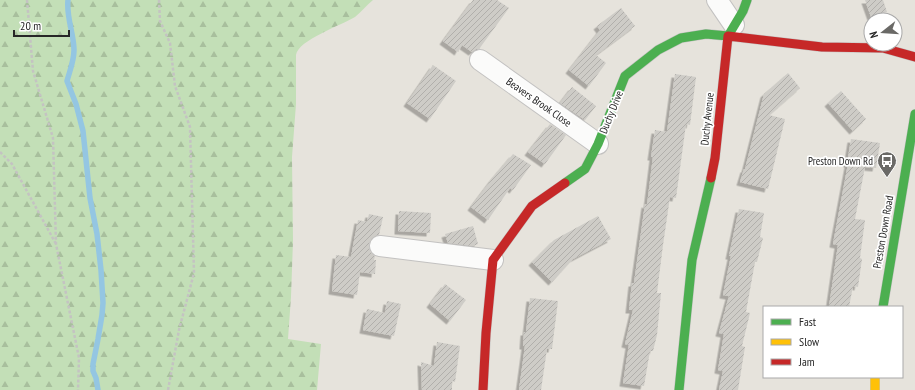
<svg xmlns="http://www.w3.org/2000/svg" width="915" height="390" font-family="'PT Sans Narrow',sans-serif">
<defs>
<pattern id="forest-firs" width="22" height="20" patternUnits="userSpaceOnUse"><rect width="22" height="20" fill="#c3dfb7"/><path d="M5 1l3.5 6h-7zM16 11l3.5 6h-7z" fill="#a8bf9d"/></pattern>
<pattern id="building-hatch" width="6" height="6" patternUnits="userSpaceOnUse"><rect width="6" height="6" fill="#ceccc7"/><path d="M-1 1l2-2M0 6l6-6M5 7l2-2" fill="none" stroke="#b1afab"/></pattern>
<filter id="shadow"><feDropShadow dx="-3.5" dy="3.5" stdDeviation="0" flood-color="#0004"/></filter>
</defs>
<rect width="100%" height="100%" fill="#e6e3dc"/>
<path fill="url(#forest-firs)" d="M0,0H373C367,5 361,12 355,17C342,25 298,40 296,55V104L292,157L293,241L291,297L288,339L321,344L317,390H0Z"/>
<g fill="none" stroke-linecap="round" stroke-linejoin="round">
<path stroke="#94c6e2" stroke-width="5.5" d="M68,0C66,17 74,34 74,50C74,61 70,70 67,81L76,104L83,131L90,198L97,234L101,270L103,303L102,315L98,339L93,364V371L96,378L98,390"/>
</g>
<path fill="url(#building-hatch)" filter="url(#shadow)" d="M473,0H497L509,8L479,49H476L472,52L462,45L458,52L443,41Z
M865,0H883L887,12L871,17Z
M621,8L635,26L596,55L606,63L589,86L569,70L600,30L597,26Z
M433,65L456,81L430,119L407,103Z
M788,73L800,88L769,115L785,119L768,189L740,182L744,169H745L764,94Z
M675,74L696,77L690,125L686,124L676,198L670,197L663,245L657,293H661L657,335L653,351H650L644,386L623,383L629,345L625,344L633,310H629L632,283H634L645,204L647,205L653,157H651L655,130L667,132Z
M572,87L596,106L585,120L560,103Z
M841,91L866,119L853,131L828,103Z
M550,124L566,135L545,164L528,152Z
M851,139L880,143L876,168L865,167L855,219L865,220L860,258L862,259L858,287L853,286L849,307H829L838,245L833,244L848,164H847Z
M513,154L531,165L513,190L510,188L488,220L471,207L492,179Z
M739,209L764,213L760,237L763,238L757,262H755L746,312L750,313L742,346L745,347L738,390H719L723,371L718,370L724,334L719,333L729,296L723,295L731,256H729Z
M399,211L431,213L430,233L398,231Z
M369,214L383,217L379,235L375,236L371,239L369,244L370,251L375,256L374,260H376L375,274L360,272L357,295L332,291L336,255L351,257L358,220L367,222Z
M598,216L611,239L573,259L552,282L532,262L554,240Z
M473,226L478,244L473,246L448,243L445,234Z
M445,284L466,300L450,321L430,304Z
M530,298L558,301L552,349H547L541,390H519L525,346H523L524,332H526Z
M387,301L401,304L394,336L363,330L367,309L385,313Z
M437,342L460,346L455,382L452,381V390H422L421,362L434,366Z"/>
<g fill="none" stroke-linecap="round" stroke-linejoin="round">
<g stroke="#c3c2c1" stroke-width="22">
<path id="street" d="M717,0L734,25
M480,60L598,144
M380,246L493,260"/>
</g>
<g stroke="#c3c2c1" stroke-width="10">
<path id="fast" d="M565,183L585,169L598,144L625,76L658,50L681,38L706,34L728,36L743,11L747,0
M883,307L915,114
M679,390L692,260L711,178"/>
</g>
<g stroke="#c3c2c1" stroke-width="10">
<path id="slow" d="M875,377V390"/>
</g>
<g stroke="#c3c2c1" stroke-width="10">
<path id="jam" d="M711,178L715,158L728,36L822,47L883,48L915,57
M483,390L486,333L493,260L532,206L565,183"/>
</g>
<path stroke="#c4c3c2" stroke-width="2.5" stroke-dasharray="3 2" stroke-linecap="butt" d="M27,0L33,71L53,138L56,244L79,358L78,390
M159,0L160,21L170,43L175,86L190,127L194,273L179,330L168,390
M0,152L12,164L56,244"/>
<use href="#street" stroke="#fbfbfa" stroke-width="20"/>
<use href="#fast" stroke="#4caf50" stroke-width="9"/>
<use href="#slow" stroke="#ffc107" stroke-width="9"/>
<use href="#jam" stroke="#c62828" stroke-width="9"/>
</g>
<defs>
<g id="bus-pin" transform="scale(1)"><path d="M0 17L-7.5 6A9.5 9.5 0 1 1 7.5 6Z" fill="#6a6966" stroke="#fff"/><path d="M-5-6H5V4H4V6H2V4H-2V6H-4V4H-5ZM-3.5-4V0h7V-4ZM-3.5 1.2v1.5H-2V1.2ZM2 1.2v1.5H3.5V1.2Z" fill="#fff"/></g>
</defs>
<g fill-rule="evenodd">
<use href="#bus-pin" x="887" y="161"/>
</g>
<g text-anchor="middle" stroke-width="3.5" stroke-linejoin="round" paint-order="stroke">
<g font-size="11" fill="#272727" stroke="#fff">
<text transform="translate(539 102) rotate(35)" y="4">Beavers Brook Close</text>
<text transform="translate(611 112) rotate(-68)" y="4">Duchy Drive</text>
<text transform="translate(707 119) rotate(-84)" y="4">Duchy Avenue</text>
<text transform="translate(883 232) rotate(-80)" y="4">Preston Down Road</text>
</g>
<g font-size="11" fill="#272727" stroke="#fff" text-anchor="end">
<text x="873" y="165">Preston Down Rd</text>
</g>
</g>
<rect x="763" y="306" width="140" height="72" fill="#ffffff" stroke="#a9a9a9"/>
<rect x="771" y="319" width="20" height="6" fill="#4caf50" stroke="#a9a9a9"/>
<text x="799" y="326" font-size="12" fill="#272727">Fast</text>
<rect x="771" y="339" width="20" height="6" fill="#ffc107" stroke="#a9a9a9"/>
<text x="799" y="346" font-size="12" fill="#272727">Slow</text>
<rect x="771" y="359" width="20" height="6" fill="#c62828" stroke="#a9a9a9"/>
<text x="799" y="366" font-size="12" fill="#272727">Jam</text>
<g transform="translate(883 32) rotate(253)"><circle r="19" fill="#ffffff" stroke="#a9a9a9"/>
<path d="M0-3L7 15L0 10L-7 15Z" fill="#6a6966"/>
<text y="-6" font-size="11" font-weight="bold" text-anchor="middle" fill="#272727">N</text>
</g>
<path d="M14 30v6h55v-6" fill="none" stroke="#272727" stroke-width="2"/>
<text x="20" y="30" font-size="12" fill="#272727" stroke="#ffffff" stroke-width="3" paint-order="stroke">20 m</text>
</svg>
